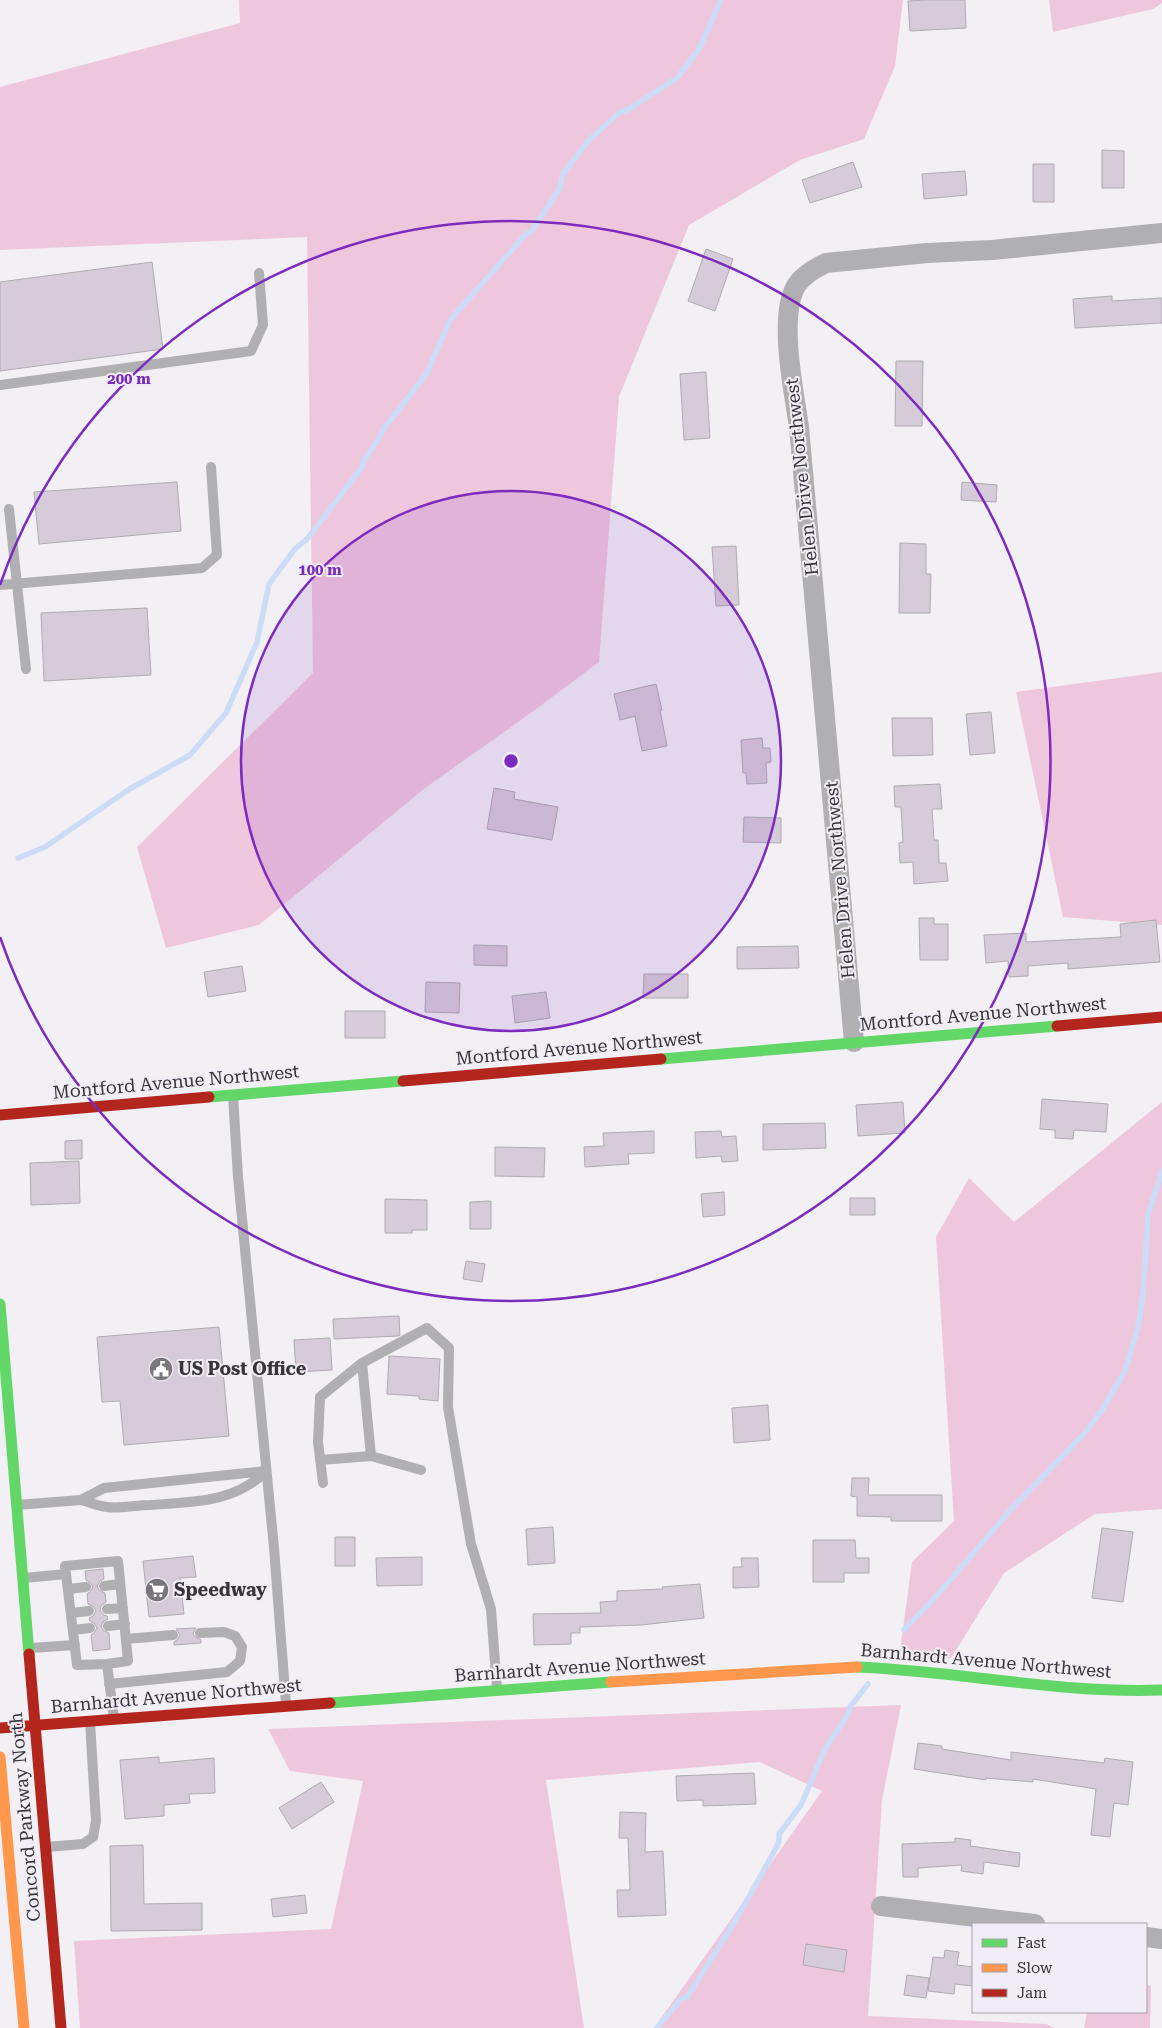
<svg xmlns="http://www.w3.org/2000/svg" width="1162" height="2028" font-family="'Roboto Serif',serif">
<rect width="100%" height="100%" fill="#f2eff5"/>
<path fill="#efc7dc" d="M239,0H903L895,66L864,139L800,160L689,225L619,397L599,662L528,715L425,788L259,925L166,948L137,847L313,673L307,237L0,250V87L240,23Z
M1049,0H1162V3L1153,9L1053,32Z
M1162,672V925L1063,917L1016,692Z
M1162,1102V1509L1095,1514L1004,1573L951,1658H899L912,1562L954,1521L936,1237L969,1178L1014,1222Z
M901,1705L882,1800L868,2016L1046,2024L1055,2028H654L822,1791L760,1762L546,1780L584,2028H80L74,1941L331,1929L363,1781L290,1771L268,1729Z
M1146,1984L1151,1986L1150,2028H1084L1087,2012H1146Z"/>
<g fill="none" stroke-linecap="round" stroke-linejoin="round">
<path stroke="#ccdcf6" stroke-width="5.5" d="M18,858L45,847L128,790L190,755L226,713L257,642L269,584L295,549L308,538L362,467C364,453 379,445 382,431L427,373L450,320L526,234L531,232L560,188L562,175L589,140L620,112L627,110L677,78L699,49L721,0
M904,1630L940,1592L1013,1507L1084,1434L1102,1410L1125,1371L1138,1327L1143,1295L1148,1215L1162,1171
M657,2028L681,1999L687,1997C720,1947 751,1896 779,1842V1834L801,1805L825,1749L849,1713L850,1707L868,1684"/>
</g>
<path fill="#d6cbd8" stroke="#aeacb0" d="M926,0H965L966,28L910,31L908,1Z
M1102,150L1124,151V188H1102Z
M853,162L862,187L810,203L802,180Z
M1033,164H1054V202H1033Z
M965,171L967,195L924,199L922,174Z
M706,249L733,259L715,311L688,301Z
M152,262L163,349L0,371V282Z
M1112,296V301L1162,298V323L1075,328L1073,299Z
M896,361H923L922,426H895Z
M706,372L710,438L684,440L680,374Z
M177,482L181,531L39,544L34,492Z
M962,482L997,485L996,502L961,500Z
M900,543L926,544V574H931L930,613H899Z
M736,546L739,605L716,606L712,547Z
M147,608L151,675L44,681L41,613Z
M656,684L662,710H660L667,746L642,751L635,716L620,720L614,694Z
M991,712L995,753L970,755L966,714Z
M892,718H932L933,755L893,756Z
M762,738L763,748H770L771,762L766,763L767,783L747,784L746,773H743L741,740Z
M940,784L942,809H932L934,840H938L939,863H946L948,881L914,884L913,862L900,863L899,843L903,842L901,807H895L894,786Z
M494,788L515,792L514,799L558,807L552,840L487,829Z
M744,817L781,818V843L743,842Z
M919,918H934V924H948V960H920Z
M1156,920L1160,962L1068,969V963L1028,966V976L1009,977L1008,961L986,963L984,935L1026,933V942L1121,937L1120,924Z
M474,945L507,946V966L474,965Z
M798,946L799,968L737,969V947Z
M242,966L246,991L208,997L204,972Z
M644,974H688V998H643Z
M426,982L460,983L459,1013L425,1012Z
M546,992L550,1018L515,1023L512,996Z
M345,1011H385V1038H345Z
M1042,1099L1108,1104L1106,1132L1074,1130L1073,1139L1055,1138V1130L1040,1129Z
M903,1102L905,1133L858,1136L856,1105Z
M825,1123L826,1148L763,1150V1124Z
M654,1131V1153L628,1154L629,1164L585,1167L584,1147L604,1146L603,1133Z
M721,1131L722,1137L736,1136L738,1161L722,1162L721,1156L696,1158L695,1132Z
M82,1140V1159H65V1141Z
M495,1147L545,1148L544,1177L495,1176Z
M79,1161L80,1203L31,1205L30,1163Z
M724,1192L725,1215L703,1217L701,1194Z
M850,1198H875V1215H850Z
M385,1199L427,1200V1230H412V1233H385Z
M491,1201V1229H470V1202Z
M466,1261L485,1264L482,1282L463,1279Z
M399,1316L400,1335L398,1336L334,1339L333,1319Z
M219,1327L229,1436L124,1445L120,1401L102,1402L97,1337Z
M330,1338L332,1370L296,1372L294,1340Z
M389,1356L440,1359L438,1401L419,1399V1396L387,1394Z
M768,1405L770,1440L734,1443L732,1408Z
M852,1478H869L868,1495H942V1521H891V1517L857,1516V1497L851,1496Z
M553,1527L555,1563L528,1565L526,1529Z
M1102,1528L1133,1532L1123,1602L1092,1598Z
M335,1537H355V1566H335Z
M813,1540H855L856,1558H869V1573H844V1582H813Z
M193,1556L196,1577L180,1578L184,1614L149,1617L143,1561Z
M422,1557V1585L377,1586L376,1558Z
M741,1558H758L759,1587L733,1588V1567H742Z
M103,1569L104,1579L100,1581L97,1586L99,1590L105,1593L106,1602L101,1606L100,1610L104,1615L107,1616L108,1619L104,1621L101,1626L103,1630L109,1633L110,1649L93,1651L91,1635L94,1633L97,1628L95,1624L90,1621L89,1618L93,1616L96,1611L94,1607L88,1604L87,1594L90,1592L93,1587L91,1583L86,1580L85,1571Z
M700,1584L704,1618L641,1625L580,1627V1633H571V1644L534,1645L533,1614L601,1613L600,1602L617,1601V1591L663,1589L662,1587Z
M196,1628L193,1633L194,1636L201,1640V1643L174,1645V1642L177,1640L180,1635L176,1629Z
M918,1743L942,1746V1749L1011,1760V1752L1104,1763L1105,1758L1133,1762L1128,1805L1114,1803L1110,1837L1091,1835L1096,1789L1033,1779V1782L986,1778V1780L914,1769Z
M159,1757V1763L214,1758L215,1793L189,1794L190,1803L164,1805V1816L125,1819L120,1760Z
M754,1773L756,1804L703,1806V1800L677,1801L676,1776Z
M321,1782L334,1802L292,1829L279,1808Z
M620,1812L646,1813L645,1852L663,1851L666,1915L618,1917L617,1890H630L628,1838H619Z
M955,1838L971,1840L970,1846L1020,1853L1019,1867L984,1862L983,1874L961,1871L962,1865L918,1868V1877H903L902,1844L955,1842Z
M143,1845L144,1904L202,1903V1930L111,1931L110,1846Z
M305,1895L307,1913L273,1917L271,1899Z
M806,1944L847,1950L844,1972L803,1965Z
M945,1950L959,1952L957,1965L973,1967V1986L955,1984L954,1994L928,1991L933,1957L944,1958Z
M907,1975L929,1978L926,1998L904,1995Z"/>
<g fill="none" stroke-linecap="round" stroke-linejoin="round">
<path stroke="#b0afb2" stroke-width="10" d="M0,385L251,351L263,325L259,273
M9,509L26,669
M0,585L202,568L217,555L211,467
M233,1096L238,1177L274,1548L286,1704
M371,1456L421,1470
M320,1460L371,1456L362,1363L427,1328L449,1348L448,1407L471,1544L491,1609L497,1689
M266,1471C235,1503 192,1502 150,1505C136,1505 120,1509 107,1507C98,1506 89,1502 81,1500L104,1488Z
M323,1483L318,1442L320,1397L362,1363
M17,1505L81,1500
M24,1578L66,1574
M104,1586L120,1584
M68,1589L86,1587
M107,1609L123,1608
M71,1613L89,1611
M108,1626L125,1624
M73,1630L90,1628
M126,1639L173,1635
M31,1648L75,1645
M107,1664L128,1661L118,1561L65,1566L77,1665L107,1664L114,1719
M109,1684L227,1672L240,1661L242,1647L235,1636L224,1632L200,1633
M46,1847L83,1844L93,1837L96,1821L90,1722"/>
<path stroke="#b0afb2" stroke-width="20" d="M854,1042L799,427C794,392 778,317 796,286C803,275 814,269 826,263L927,253L992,250L1162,233
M881,1906L1035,1924
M1146,1937L1162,1939"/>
<path stroke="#63d668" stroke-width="11" d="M661,1059L1057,1026
M209,1097L403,1081
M0,1304L29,1654
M857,1667C959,1671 1060,1694 1162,1690
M330,1703L611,1682"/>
<path stroke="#ff974d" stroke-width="11" d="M611,1682L857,1667
M0,1757L24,2028"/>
<path stroke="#b3261e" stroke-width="11" d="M1057,1026L1162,1017
M403,1081L661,1059
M0,1115L209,1097
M29,1654L61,2028
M0,1728L330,1703"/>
</g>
<circle cx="511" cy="761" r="270" fill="#7b2cbf" fill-opacity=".12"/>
<g fill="none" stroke="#7b2cbf" stroke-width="2.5">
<circle cx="511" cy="761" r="270"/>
<path d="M0 585A540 540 0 1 1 0 937"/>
</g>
<defs>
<g id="civic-disc" transform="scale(1.25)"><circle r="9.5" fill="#78767b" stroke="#f1edf7"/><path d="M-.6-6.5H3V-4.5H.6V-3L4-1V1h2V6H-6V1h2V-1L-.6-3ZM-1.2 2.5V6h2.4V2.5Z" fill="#fff"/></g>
<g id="supermarket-disc" transform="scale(1.25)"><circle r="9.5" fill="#78767b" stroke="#f1edf7"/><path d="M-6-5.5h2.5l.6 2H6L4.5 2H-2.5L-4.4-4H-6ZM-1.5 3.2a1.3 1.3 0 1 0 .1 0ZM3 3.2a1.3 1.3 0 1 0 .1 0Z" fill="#fff"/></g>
</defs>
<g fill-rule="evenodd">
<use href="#civic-disc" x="161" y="1369"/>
<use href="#supermarket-disc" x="157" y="1590"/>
</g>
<g text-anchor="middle" stroke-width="4" stroke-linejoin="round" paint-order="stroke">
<g font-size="18" fill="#373539" stroke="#f1edf7">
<text transform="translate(802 477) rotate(-96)" y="6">Helen Drive Northwest</text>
<text transform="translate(840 880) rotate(-95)" y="6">Helen Drive Northwest</text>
<text transform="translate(983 1014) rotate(-5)" y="6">Montford Avenue Northwest</text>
<text transform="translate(579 1048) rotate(-5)" y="6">Montford Avenue Northwest</text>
<text transform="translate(176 1082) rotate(-5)" y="6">Montford Avenue Northwest</text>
<text transform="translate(986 1661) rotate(5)" y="6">Barnhardt Avenue Northwest</text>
<text transform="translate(580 1667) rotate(-4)" y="6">Barnhardt Avenue Northwest</text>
<text transform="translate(176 1696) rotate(-5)" y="6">Barnhardt Avenue Northwest</text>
<text transform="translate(25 1817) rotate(-95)" y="6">Concord Parkway North</text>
</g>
<g font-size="18" font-weight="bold" fill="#373539" stroke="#f1edf7" text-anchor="start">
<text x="178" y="1375">US Post Office</text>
<text x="174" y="1596">Speedway</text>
</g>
</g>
<circle cx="511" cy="761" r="8" fill="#7b2cbf" stroke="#f1edf7" stroke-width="2.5"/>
<g font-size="15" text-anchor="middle" font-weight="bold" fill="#7b2cbf" stroke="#f1edf7" stroke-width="4" stroke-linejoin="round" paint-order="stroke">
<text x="129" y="384">200 m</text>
<text x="320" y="575">100 m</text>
</g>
<rect x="972" y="1923" width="175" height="90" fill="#f1edf7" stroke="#a7a3ab"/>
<rect x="982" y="1939" width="25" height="8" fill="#63d668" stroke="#a7a3ab"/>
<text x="1017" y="1948" font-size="15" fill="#373539">Fast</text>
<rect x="982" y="1964" width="25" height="8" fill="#ff974d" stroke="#a7a3ab"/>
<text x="1017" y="1973" font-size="15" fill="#373539">Slow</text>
<rect x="982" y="1989" width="25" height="8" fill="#b3261e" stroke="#a7a3ab"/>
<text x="1017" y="1998" font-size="15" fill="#373539">Jam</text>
</svg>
